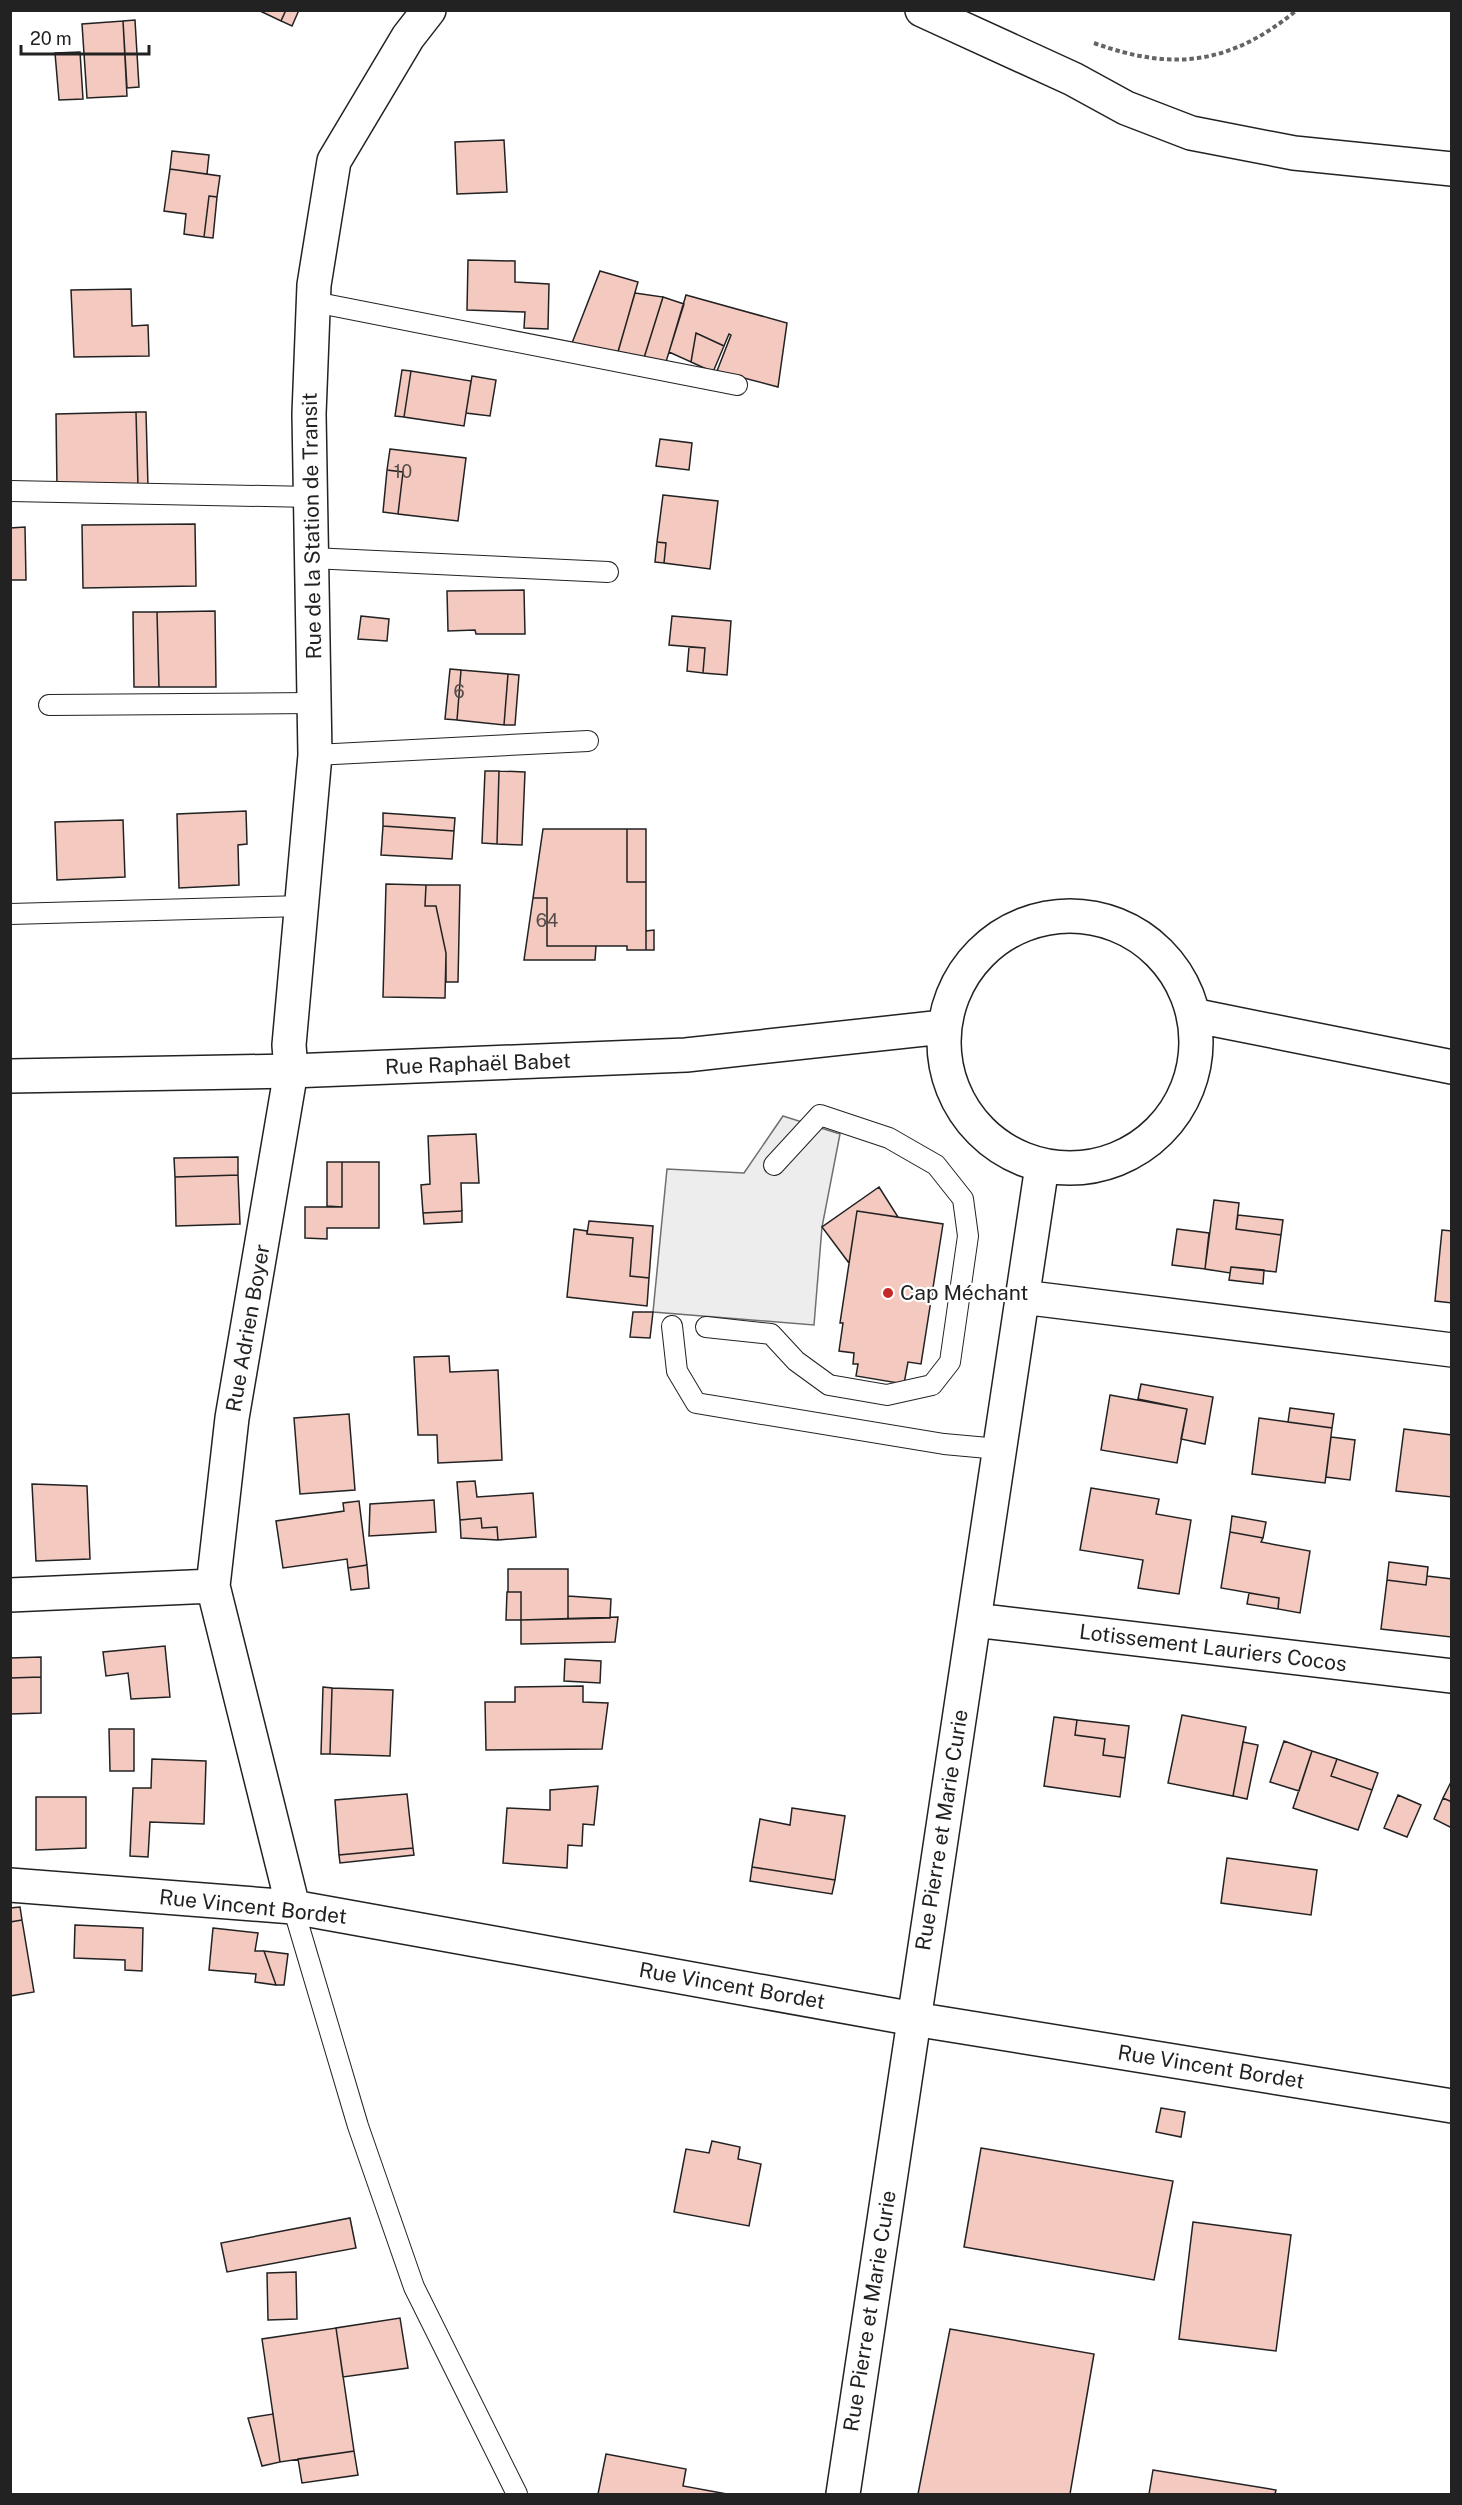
<svg xmlns="http://www.w3.org/2000/svg" width="1462" height="2505" font-family="'Public Sans',sans-serif">
<rect width="100%" height="100%" fill="#fff"/>
<path fill="#ededed" stroke="#6f6f6f" stroke-width="1.5" d="M783,1116L840,1134L822,1227L814,1325L653,1312L667,1169L744,1173Z"/>
<path fill="#f3c9c0" stroke="#222" stroke-width="1.5" d="M258,10H286L281,21Z
M286,10H299L292,26L281,21Z
M135,20L139,87L127,88L123,21Z
M123,21L127,96L87,98L82,24Z
M80,52L83,99L59,100L55,53Z
M504,140L507,192L457,194L455,142Z
M172,151L209,155L207,174L170,169Z
M170,169L220,176L217,197L209,196L204,237L184,234L186,214L164,211Z
M209,196L217,197L213,238L204,237Z
M468,260L515,261V282L549,284L548,329L524,328L525,312L467,310Z
M600,271L638,282L616,359L572,343Z
M131,289L132,326L148,325L149,356L74,357L71,290Z
M635,293L663,297L643,361L617,355Z
M686,295L787,323L778,387L717,371L731,335L729,334L724,346L696,333L691,362L669,352Z
M663,297L684,304L665,365L643,361Z
M696,333L724,346L713,372L691,362Z
M402,370L411,371L404,417L395,416Z
M411,371L471,381L464,426L404,417Z
M472,376L496,380L490,416L466,413Z
M136,412H146L148,487H138Z
M136,412L138,487L57,489L56,414Z
M660,439L692,443L689,470L656,466Z
M390,449L466,458L458,521L398,514L403,472L387,470Z
M387,470L403,472L398,514L383,512Z
M663,495L718,501L710,569L664,563L666,543L657,542Z
M195,524L196,586L83,588L82,525Z
M25,527L26,580H10V528Z
M657,542L666,543L664,563L655,562Z
M524,590L525,634H476L475,630L448,631L447,591Z
M215,611L216,687H159L157,612Z
M133,612H157L159,687H134Z
M361,616L389,619L387,641L358,639Z
M672,616L731,621L727,675L703,673L705,648L669,645Z
M689,647L705,648L703,673L687,671Z
M450,669L461,670L457,720L445,719Z
M461,670L508,674L504,725L457,720Z
M508,674L519,675L515,725H504Z
M485,771H499L497,844L482,843Z
M499,771L525,772L522,845L497,844Z
M246,811L247,844L238,845L239,885L179,888L177,814Z
M383,813L455,818L454,831L383,826Z
M123,820L125,877L57,880L55,822Z
M383,826L454,831L452,859L381,855Z
M543,829H627V882H646V950H627V946H547V898H533Z
M627,829H646V882H627Z
M386,884L426,885L425,906H436L446,953L445,998L383,997Z
M426,885H460L458,982H446V953L436,906H425Z
M533,898H547V946H596L595,960H524Z
M654,930V950H646V931Z
M476,1134L479,1183H461L462,1211L423,1213L421,1185L430,1184L428,1136Z
M238,1157V1175L175,1177L174,1158Z
M327,1162H342V1207L327,1206Z
M342,1162H379V1228H327V1239L305,1238V1207H342Z
M238,1175L240,1224L176,1226L175,1177Z
M879,1187L898,1217L857,1211L849,1263L822,1227Z
M1214,1200L1239,1203L1236,1229L1281,1235L1276,1272L1231,1267L1230,1273L1205,1269Z
M462,1211V1222L424,1224L423,1213Z
M857,1211L943,1224L921,1364L908,1362L904,1384L856,1376L858,1364H853L854,1353L839,1351L843,1323H840Z
M1238,1215L1283,1220L1281,1235L1236,1229Z
M589,1221L653,1226L649,1278L630,1276L633,1238L587,1234Z
M574,1229L587,1231V1234L633,1238L630,1276L649,1278L647,1306L567,1297Z
M1177,1229L1209,1233L1205,1269L1172,1265Z
M1442,1230L1452,1231V1303L1435,1301Z
M1231,1267L1264,1270L1263,1284L1229,1280Z
M633,1312H653L650,1338L630,1337Z
M449,1356L450,1372L498,1370L502,1460L438,1463L437,1435H418L414,1357Z
M1141,1384L1213,1397L1205,1444L1181,1439L1187,1409L1138,1399Z
M1110,1395L1187,1409L1177,1463L1101,1450Z
M1290,1408L1334,1414L1332,1428L1288,1422Z
M349,1414L355,1490L300,1494L294,1418Z
M1259,1418L1332,1428L1325,1483L1252,1474Z
M1404,1429L1452,1435V1497L1396,1491Z
M1331,1437L1355,1440L1350,1480L1326,1477Z
M475,1481L477,1497L533,1493L536,1537L498,1540L497,1527L482,1528L481,1518L460,1520L457,1482Z
M32,1484L87,1486L90,1559L36,1561Z
M1091,1488L1159,1499L1156,1514L1191,1520L1179,1594L1138,1588L1143,1560L1080,1550Z
M434,1500L436,1532L369,1536L370,1504Z
M359,1501L367,1565L348,1568L347,1559L283,1568L276,1521L344,1511L343,1503Z
M1232,1516L1266,1522L1263,1538L1230,1532Z
M481,1518L482,1528L497,1527L498,1540L461,1538L460,1520Z
M1230,1532L1263,1538L1261,1542L1310,1551L1300,1613L1278,1609L1279,1598L1221,1588Z
M1389,1562L1428,1567L1426,1585L1387,1580Z
M367,1565L369,1588L351,1590L348,1568Z
M508,1569H568V1619L521,1620V1592H508Z
M1427,1576L1452,1579L1451,1637L1381,1629L1387,1580L1426,1585Z
M507,1592H521V1620H506Z
M1249,1593L1279,1598L1278,1609L1247,1604Z
M568,1596L611,1599L610,1618L568,1619Z
M618,1617L615,1642L521,1644V1620Z
M165,1646L170,1697L131,1699L128,1673L106,1676L103,1652Z
M41,1657V1677L10,1678V1658Z
M565,1659L601,1661L600,1683L564,1681Z
M41,1677V1713L10,1714V1678Z
M583,1686V1702L608,1703L602,1749L486,1750L485,1702H515V1687Z
M323,1687L332,1688L330,1754H321Z
M332,1688L393,1690L390,1756L330,1754Z
M1182,1715L1246,1727L1233,1796L1168,1783Z
M1054,1717L1077,1720L1075,1735L1105,1739L1103,1755L1125,1758L1120,1797L1044,1786Z
M1077,1720L1129,1726L1125,1758L1103,1755L1105,1739L1075,1735Z
M109,1729H134V1771H110Z
M1284,1741L1312,1751L1299,1791L1270,1782Z
M1243,1742L1258,1745L1247,1799L1233,1796Z
M1312,1751L1337,1759L1331,1776L1372,1790L1358,1830L1293,1808Z
M152,1759L206,1761L204,1824L150,1822L148,1857L130,1856L133,1788H151Z
M1337,1759L1378,1773L1372,1790L1331,1776Z
M1452,1780V1802L1443,1798Z
M598,1786L594,1825L583,1824L582,1846L568,1845L567,1868L503,1863L507,1808L550,1810V1790Z
M407,1794L413,1848L339,1855L335,1800Z
M1398,1795L1421,1805L1407,1837L1384,1828Z
M36,1797H86V1848L36,1850Z
M1443,1798L1452,1802V1828L1434,1819Z
M792,1808L845,1816L835,1880L752,1867L760,1819L790,1825Z
M413,1848L414,1855L340,1863L339,1855Z
M1227,1858L1317,1870L1311,1915L1221,1903Z
M752,1867L835,1880L832,1894L750,1881Z
M20,1907L22,1920L10,1922V1908Z
M22,1920L34,1992L10,1996V1922Z
M75,1925L143,1928L142,1971L125,1970V1960L74,1958Z
M213,1928L258,1933L255,1951H264L276,1985L255,1982L256,1974L209,1970Z
M264,1951L288,1954L284,1985H276Z
M1161,2108L1185,2112L1181,2137L1156,2132Z
M712,2141L740,2147L738,2159L761,2164L749,2226L674,2212L686,2149L709,2153Z
M981,2148L1173,2181L1154,2280L964,2247Z
M350,2218L356,2248L227,2272L221,2243Z
M1193,2222L1291,2235L1276,2351L1179,2339Z
M296,2272L297,2319L268,2320L267,2273Z
M400,2318L408,2368L343,2377L336,2328Z
M336,2328L354,2451L280,2462L262,2339Z
M950,2329L1094,2354L1070,2494H918Z
M273,2414L280,2462L262,2466L248,2418Z
M354,2451L358,2475L302,2483L298,2459Z
M606,2454L686,2469L683,2486L727,2494H598Z
M1153,2470L1276,2490L1275,2494H1149Z"/>
<g fill="none" stroke-linecap="round" stroke-linejoin="round">
<g stroke="#222" stroke-width="22">
<path id="lane" d="M314,302L737,385
M10,491L311,497
M312,558L608,572
M49,705L314,703
M315,755L588,741
M10,914L304,906
M672,1326L677,1371L696,1403L944,1444L999,1449
M706,1327L771,1334L796,1361L829,1385L887,1395L932,1385L950,1362L968,1236L963,1199L936,1165L889,1138L820,1115L774,1165
M293,1907L358,2126L414,2287L517,2494"/>
</g>
<g stroke="#222" stroke-width="36">
<path id="street" d="M922,10L1073,79L1126,108L1191,133L1294,153L1452,169
M1022,1297L1452,1350
M10,1595L213,1586
M974,1620L1452,1676
M10,1885L293,1907L914,2019L1452,2106
M293,1907L213,1586L232,1418L291,1071L289,1045L315,755L309,414L314,285L334,161L408,37L429,10
M843,2494L1042,1166"/>
</g>
<g stroke="#222" stroke-width="36">
<path id="primary" d="M944 1042a126 126 0 1 1 252 0a126 126 0 1 1-252 0Z
M1197,1016L1452,1067
M10,1076L291,1071L686,1055L943,1027"/>
</g>
<path stroke="#646464" stroke-width="4" stroke-dasharray="4.5 3" stroke-linecap="butt" d="M1094,43C1174,72 1231,64 1297,10"/>
<use href="#lane" stroke="#fff" stroke-width="20"/>
<use href="#street" stroke="#fff" stroke-width="33"/>
<use href="#primary" stroke="#fff" stroke-width="33"/>
</g>
<circle fill="#c62828" stroke="#fff" stroke-width="2" cx="888" cy="1293" r="6"/>
<g text-anchor="middle" stroke-width="4.5" stroke-linejoin="round" paint-order="stroke">
<g font-size="18" fill="#564c4a">
<text x="403" y="478">10</text>
<text x="459" y="698">6</text>
<text x="547" y="927">64</text>
</g>
<g font-size="21" fill="#222" stroke="#fff">
<text transform="translate(312 526) rotate(-91)" y="7">Rue de la Station de Transit</text>
<text transform="translate(478 1064) rotate(-2)" y="7">Rue Raphaël Babet</text>
<text transform="translate(248 1328) rotate(-80)" y="7">Rue Adrien Boyer</text>
<text transform="translate(1213 1648) rotate(7)" y="7">Lotissement Lauriers Cocos</text>
<text transform="translate(942 1830) rotate(-81)" y="7">Rue Pierre et Marie Curie</text>
<text transform="translate(253 1907) rotate(6)" y="7">Rue Vincent Bordet</text>
<text transform="translate(732 1986) rotate(10)" y="7">Rue Vincent Bordet</text>
<text transform="translate(1211 2067) rotate(9)" y="7">Rue Vincent Bordet</text>
<text transform="translate(870 2311) rotate(-81)" y="7">Rue Pierre et Marie Curie</text>
</g>
<g font-size="21" fill="#222" stroke="#fff" text-anchor="start">
<text x="900" y="1300">Cap Méchant</text>
</g>
</g>
<rect width="1462" height="2505" fill="none" stroke="#222222" stroke-width="24"/>
<path d="M21 45v9h128v-9" fill="none" stroke="#222222" stroke-width="3"/>
<text x="30" y="45" font-size="18" fill="#222222" stroke="#ffffff" stroke-width="4.5" paint-order="stroke">20 m</text>
</svg>
